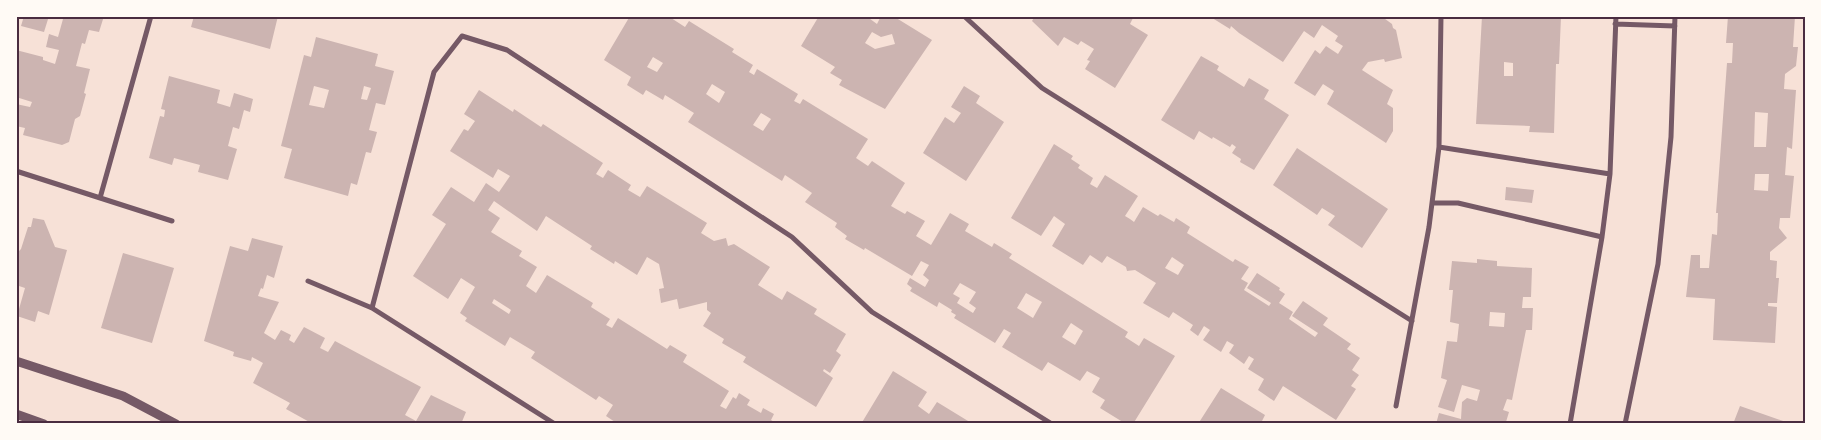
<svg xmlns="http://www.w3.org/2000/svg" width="1821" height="440" font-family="Arial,sans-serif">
<rect width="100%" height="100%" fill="#f7e1d7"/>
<path fill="#ccb4b1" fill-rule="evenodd" d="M24,16H49L44,32L21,26Z
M56,16H104L99,32L89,30L85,44L82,43L76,66L90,69L84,93L86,94L80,116L75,119L69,142L62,145L23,135L25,128L16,126V104L30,107L32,102L16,97V50L43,57V60L55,64L59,50L46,47L49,34L58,37L63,19Z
M194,16H278L270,49L191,27Z
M630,16H668L685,27L689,21L734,49L732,52L753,65L749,72L754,75L757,69L798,94L794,101L800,104L803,99L868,139L856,158L868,166L872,161L905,183L891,206L905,214L907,211L925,221L916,236L931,245L950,213L969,224L965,231L992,247L994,243L1012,254L1009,258L1128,332L1125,337L1139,346L1144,338L1175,356L1133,424H1126L1100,408L1105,400L1092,392L1100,378L1087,371L1080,381L1048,362L1042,371L1002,347L1011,333L1004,329L995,343L954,318L956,315L951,312L952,310L939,302L937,307L910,291L912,288L907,284L910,278L925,287L929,280L923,275L929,265L921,261L912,276L865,248L864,250L845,239L847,236L835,227L837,223L805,202L812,193L785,175L782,181L688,122L694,113L665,95L663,100L646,90L643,95L627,85L631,77L604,60ZM653,57L663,63L657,72L647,67ZM712,84L725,92L719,103L706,94ZM761,113L771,119L763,131L753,125ZM960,283L976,292L969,303L976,308L973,313L957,303L960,298L953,294ZM1026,293L1042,302L1033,318L1017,308ZM1071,323L1083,331L1075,345L1062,337Z
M819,16H866L877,24L881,16H893L932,40L885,109L839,85L842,80L830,73L835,67L801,46ZM872,32L881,37L892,34L895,44L875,49L865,43Z
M1035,16H1134L1130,24L1148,35L1115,88L1085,69L1090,61L1087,60L1094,49L1081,41L1078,45L1064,37L1058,46L1032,21Z
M1209,16H1381L1392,24L1393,28L1396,30L1402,58L1385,62L1384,59L1368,62L1362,70L1393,90L1387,104L1393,108V131L1386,143L1327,104L1334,91L1323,84L1315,96L1294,83L1315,50L1320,54L1326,46L1338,54L1343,46L1335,41L1338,36L1322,25L1314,38L1304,31L1283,62L1239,33L1231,26L1230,29Z
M1482,16H1561L1559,64H1556L1554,133L1529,132L1530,126L1476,124ZM1504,62L1513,63V76H1504Z
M1728,16H1760V18L1773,19V16H1795L1793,47H1798L1796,66L1785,74L1784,89L1796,90L1792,149L1787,147L1785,175L1794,176L1790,218H1780L1779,228L1787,238L1770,252V260L1777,261L1776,278H1779L1777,303H1768V306L1777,307L1775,343L1713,340L1715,299L1686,297L1691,255H1700V268H1709L1712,234L1717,235L1718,213H1716L1727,63H1732L1733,43H1726ZM1755,112L1768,113L1766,147H1754ZM1755,174H1769L1768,191L1754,190Z
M316,37L378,54L375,66L394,71L385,105L376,103L369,130L377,132L371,153L366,152L357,185L351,183L348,196L284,178L292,149L281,146L304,55L311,57ZM314,86L329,90L324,108L309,105ZM364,86L371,88L367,100L361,99Z
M1201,56L1219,66L1217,70L1244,87L1249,78L1269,90L1264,99L1289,115L1254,170L1240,162L1241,159L1232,153L1236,147L1232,144L1230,147L1213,137L1212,139L1199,131L1194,140L1161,120Z
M169,76L220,90L217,103L230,107L234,93L253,99L250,112L244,110L239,129L233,127L228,146L237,149L228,180L198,172L200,165L174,158L172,165L149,158L160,116L164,117L165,110L161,109Z
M964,86L980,96L976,103L1004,122L966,181L923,153L945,117L954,123L961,113L951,107Z
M479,90L513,112L514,109L541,127L543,124L603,163L596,174L603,178L608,170L631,185L628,190L640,197L647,186L707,223L701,233L714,241L726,238L728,246L734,244L770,267L758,285L782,300L787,291L817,309L814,314L846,334L836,351L841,355L830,373L824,369L823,371L833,378L816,407L743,362L746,357L722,343L724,339L703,326L711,313L707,310V302L679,309L677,299L661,303L659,289L664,288L659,264L647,257L637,275L615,261L614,264L590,249L592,246L546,216L537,231L494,201L488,210L500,218L491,232L522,251L519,256L537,267L526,286L536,293L547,275L593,303L591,307L610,319L606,325L612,328L618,318L667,349L670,345L687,355L683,362L729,391L720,406L726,409L733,397L736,399L739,393L750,400L747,405L761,413L763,408L774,414L771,420L777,424H618L606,416L613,405L599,396L596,400L531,358L535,352L510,337L505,346L465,321L467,318L460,313L475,287L461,278L448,299L413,276L446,224L432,215L451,187L474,202L486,183L499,192L510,176L498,169L493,178L450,151L464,129L468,131L475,121L464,114ZM494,299L511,310L509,314L492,303Z
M1054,144L1073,156L1071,159L1080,165L1078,168L1093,178L1090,184L1097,188L1105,175L1138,196L1125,216L1130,219L1134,222L1143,207L1158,216L1160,214L1174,222L1176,218L1190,227L1187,233L1233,262L1235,259L1249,267L1241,279L1248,283L1244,290L1269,306L1271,303L1247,288L1257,273L1280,288L1279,290L1285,294L1279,303L1293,312L1289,319L1315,337L1318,333L1292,316L1303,301L1328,318L1323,325L1351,344L1347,349L1360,358L1352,370L1359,375L1351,386L1356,389L1336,420L1283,386L1274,401L1258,390L1264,379L1248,369L1254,359L1249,356L1244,364L1229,353L1234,345L1227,341L1221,352L1203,340L1210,330L1204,326L1198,336L1190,330L1193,325L1173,312L1169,318L1143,303L1156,283L1135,270L1127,271L1126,267L1107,256L1102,263L1090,255L1083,265L1052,246L1065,224L1054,216L1041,236L1011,218ZM1172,257L1184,265L1178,275L1165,268Z
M1297,148L1388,209L1362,248L1328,225L1335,216L1322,208L1317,215L1273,185Z
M1506,187L1534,190L1532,203L1505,200Z
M33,218L44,220L55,247L67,250L49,315L38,311L35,322L17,316L25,288L16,285V254L21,249L28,227H31Z
M252,238L283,246L274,278L267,275L263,289L261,288L258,296L279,302L264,333L275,340L281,330L291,335L289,340L294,343L304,327L325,338L320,348L328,352L335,341L421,387L405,415L416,421L431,395L466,412L461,424H313L286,409L290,403L253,383L263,363L252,357L251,361L233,356L234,352L204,341L230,246L248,251Z
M123,253L174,268L152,343L101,328Z
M1477,259L1497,261V266L1532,268L1531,297H1523L1522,308H1533L1532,330H1526L1512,400L1507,399L1503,410L1509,412L1506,422L1510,424H1436L1439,413L1461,419L1462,402L1467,398L1477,401L1480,390L1462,385L1454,412L1438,407L1447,380L1441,378L1447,341L1457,342L1459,324L1450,322L1453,290H1449L1452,261L1477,263ZM1490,312L1505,313L1504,327L1489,326Z
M893,371L927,392L918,406L929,414L937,402L973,424H861Z
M1221,388L1265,415L1262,421L1267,424H1198Z
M1740,406L1789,423V424H1733Z"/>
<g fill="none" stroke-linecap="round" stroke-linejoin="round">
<path stroke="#755966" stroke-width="5" d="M964,16L1042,88L1412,321
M1615,24L1675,26
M1439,147L1610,174
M16,171L172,221
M100,198L151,16
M1432,203H1458L1602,237
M308,281L372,308L555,424
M372,308L434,72L462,36L507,50L792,237L872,312L1052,424
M1396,406L1429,227L1439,147L1441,16
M1570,424L1602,237L1610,174L1616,16
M1625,424L1658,264L1671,137L1675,16"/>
<path stroke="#755966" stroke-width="9" d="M16,361L123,396L176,424
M16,414L44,424"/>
</g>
<rect width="1821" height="440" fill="none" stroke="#fffaf5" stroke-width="35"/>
<rect x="18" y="18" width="1786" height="404" fill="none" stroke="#4a2c40" stroke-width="2"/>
</svg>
